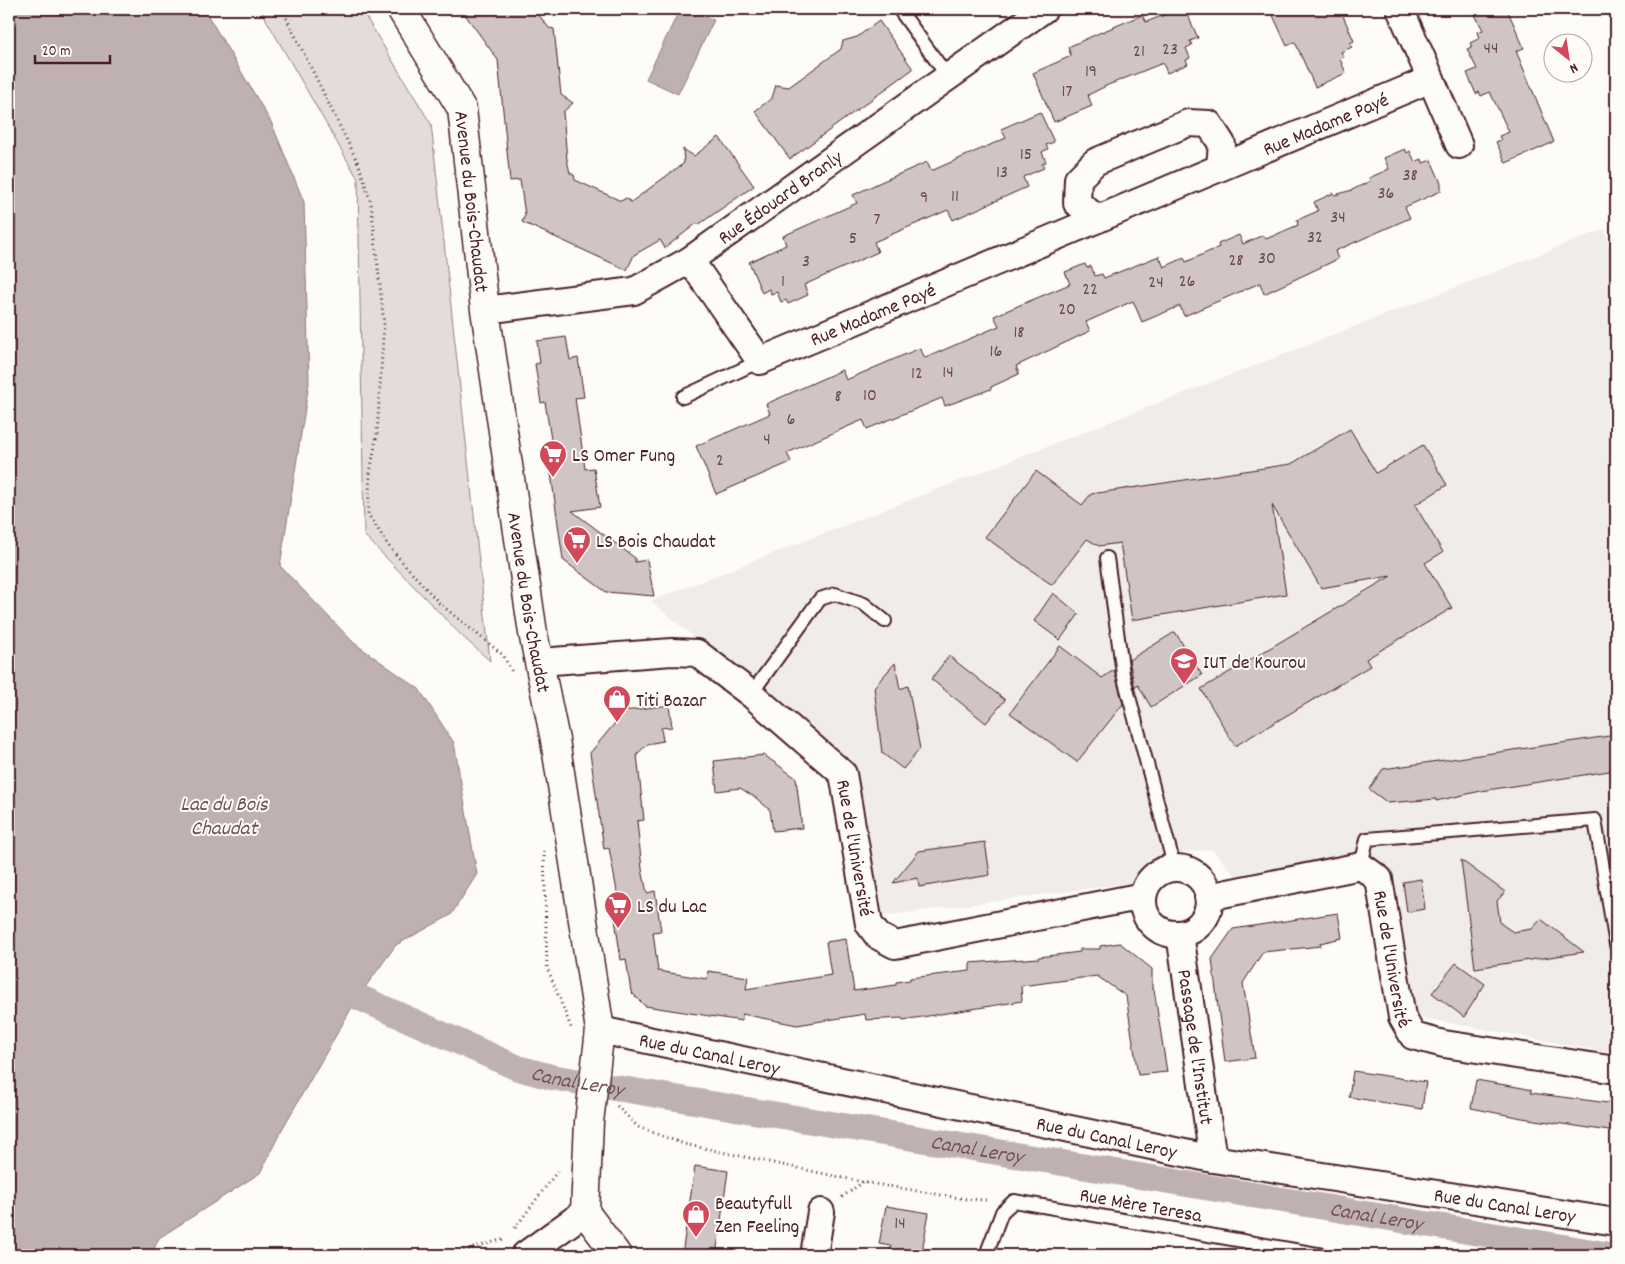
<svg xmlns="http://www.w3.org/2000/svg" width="1625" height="1264" font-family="Dekko,sans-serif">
<rect width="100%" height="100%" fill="#fdfcf7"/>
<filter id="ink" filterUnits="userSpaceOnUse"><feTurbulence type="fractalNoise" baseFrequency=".02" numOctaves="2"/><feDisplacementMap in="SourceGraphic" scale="10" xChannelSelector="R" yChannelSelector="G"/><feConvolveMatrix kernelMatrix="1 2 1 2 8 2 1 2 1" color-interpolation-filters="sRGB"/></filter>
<g filter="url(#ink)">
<path fill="#f0ece8" d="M1605,229L1616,280V1054L1413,1016L1384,865L1363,853L1238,879L1212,849L1171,854L1150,858L1135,882L877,917L852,769L651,601Z"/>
<path fill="#e3dcda" stroke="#967e82" d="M260,9H361L431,124L490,661L463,637L364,535L358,179Z"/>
<path fill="#c0b1b1" stroke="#91777b" d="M9,9H204L271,122L304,202L309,383L280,566L354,643L419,689L454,743L477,874L451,915L396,945L358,997L281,1131L260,1173L159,1238L151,1255H9Z
M680,9H690L714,20L678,94L646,79Z"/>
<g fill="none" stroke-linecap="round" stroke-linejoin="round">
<path stroke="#c0b1b1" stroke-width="26" id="s1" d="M358,997L518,1068L551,1077L1610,1255"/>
</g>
<path fill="#d0c5c4" stroke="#4a1f2b" d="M461,9H534L549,28L554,29L561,95L573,103L563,112L567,160L570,173L574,175L575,180L621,201L626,198L631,202L684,163L683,149L694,156L719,137L754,186L698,225L697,223L665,248L660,240L634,255L627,270L522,222L525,215L520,180L510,181L498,60Z
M1180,9H1185L1198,38L1190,41L1192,45L1186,48L1190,58L1186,60L1188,64L1167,73L1163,63L1108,85L1088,95L1092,106L1054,122L1033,73L1071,56L1068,47L1097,34L1142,15L1146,22Z
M1270,9H1340L1354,41L1350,43L1352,47L1341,52L1344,57L1340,59L1346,73L1315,87L1295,42L1287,46Z
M1472,9H1507L1524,48L1516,51L1554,142L1506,163L1496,142L1501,140L1499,136L1509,132L1490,92L1481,96L1479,92L1476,94L1467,73L1477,69L1467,49L1472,47L1470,43L1480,38L1478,32L1483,30Z
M879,21L913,69L790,159L755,111L772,98L776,85L789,87L841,49L843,41L857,37Z
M1040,112L1054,142L1046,145L1048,149L1042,152L1046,162L1042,164L1044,168L1023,177L1027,187L953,220L948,210L874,242L878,252L804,285L808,295L788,304L786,300L781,302L777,292L771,294L769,289L762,293L749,262L786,245L783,236L857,203L853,195L883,181L927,162L931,171L1006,138L1001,129Z
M1405,149L1407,153L1410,151L1415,162L1422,159L1423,163L1431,160L1441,183V191L1405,207L1410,218L1335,251L1338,259L1264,294L1260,283L1184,316L1180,306L1142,322L1133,301L1086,322L1090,331L1016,366L1019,374L991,387V389L945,406L942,398L867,429L863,420L787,453L791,462L716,494L696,446L770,414L766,404L842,370L846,380L920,348L925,358L999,326L994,316L1070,284L1065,272L1085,264L1087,268L1091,266L1095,276L1102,274L1104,278L1159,256L1164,267L1184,258L1186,262L1219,247L1218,244L1239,235L1243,244L1263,235L1266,239L1298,225L1297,220L1318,211L1314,202L1334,193L1335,195L1352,190L1370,181L1369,178L1389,169L1384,158Z
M566,337L570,360L578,358L584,397L575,398L585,469L594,468L600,507L572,511L635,558V562L647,560L654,596L606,592L563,560L548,452H553L545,402L541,403L535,364L540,363L537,341Z
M1350,429L1376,473L1423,445L1447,485L1415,505L1443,552L1425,563L1452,608L1366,659L1370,666L1235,746L1201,689L1391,576L1321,588L1272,505L1286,594L1132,620L1120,543L1099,546L1087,539L1052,585L985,537L1036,471L1082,505L1091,494L1291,464Z
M1053,593L1079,614L1060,640L1034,621Z
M1175,632L1202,675L1151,707L1138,685L1135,688L1129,660Z
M1060,646L1102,678L1114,670L1123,704L1077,762L1010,713Z
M949,656L1005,700L986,723L931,679Z
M895,663L900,689L908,686L920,749L903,769L882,753L874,687Z
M669,705L672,727L661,728L663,741L648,744L637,754L644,820L637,821L642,869L647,893L655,891L661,931L653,932L658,971L707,979L708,971L748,977L746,989L831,975L826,942L846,939L854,991L896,985V982L910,980V978L970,971V963L1039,958V957L1080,952V949H1100V946L1120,943L1152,969V989H1154L1167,1072L1138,1075L1126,996L1097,976L1021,986L1022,1001L903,1020L902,1018L866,1020L865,1014L797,1025L742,1014V1021L645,1006L631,992L626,959L621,960L612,899L618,897L609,848L604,849L590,753L625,711Z
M1616,735V770L1481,791L1436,801V799L1388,803L1369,789L1383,769Z
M764,755L796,778L802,828L773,831L770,810L756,798L740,788L717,791L714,761Z
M985,842L990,875L919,887L918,878L893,883L919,851Z
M1461,860L1505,892L1497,901L1500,923L1513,932L1532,929L1541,919L1584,952L1475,968Z
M1421,879L1425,909L1407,912L1403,882Z
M1338,913L1342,938L1320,943L1321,946L1263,952L1243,983L1255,1058L1225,1062L1212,959L1233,929Z
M1456,963L1485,984L1464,1017L1432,993Z
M1353,1071L1426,1082L1422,1109L1349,1097Z
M1476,1080L1523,1088L1531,1090V1093L1616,1104V1132L1522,1118L1471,1108Z
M695,1166L728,1171L716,1255H682Z
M886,1206L929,1213L922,1251L915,1250L914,1255H890L891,1246L879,1244Z"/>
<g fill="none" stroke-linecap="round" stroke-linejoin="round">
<g stroke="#4a1f2b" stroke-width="16">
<path id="lane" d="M899,9L948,77
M683,397L760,361
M1107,558L1123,674L1171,854V868
M751,694L820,599L835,594L864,604L885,621
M1361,866L1367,839L1595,820L1616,945
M986,1255L1002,1212L1014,1201L1323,1255"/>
</g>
<g stroke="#4a1f2b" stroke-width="30">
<g id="street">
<path d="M1431,79L1459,145"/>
<path d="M1098,219L1077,203L1078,179L1095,162L1188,123L1209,124L1222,144L1220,167"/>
<path id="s2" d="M690,260L760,361L1431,79L1400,9"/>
<path id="s3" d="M485,310L634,291L690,260L1044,9"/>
<path id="s4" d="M540,662L672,652L697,653L751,694L843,774L869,924L878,936L895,945L1143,896"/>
<circle cx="1176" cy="901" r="33"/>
<path id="s5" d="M1208,897L1361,866L1379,879L1402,1017L1413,1036L1444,1044L1616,1070"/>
<path id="s6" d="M1180,934L1213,1159"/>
<path id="s7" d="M600,1030L1213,1159L1616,1222"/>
<path d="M525,1255L585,1212"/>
<path d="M814,1255L821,1212"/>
</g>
</g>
<g stroke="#4a1f2b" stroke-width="31">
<g id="secondary">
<path id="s8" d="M401,9L462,109L485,310L533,633L555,740L600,1030L589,1122L585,1212L617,1255"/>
</g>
</g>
<path stroke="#4a1f2b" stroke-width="3" stroke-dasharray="1 4" stroke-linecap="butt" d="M282,9L359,165L371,203L384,323L377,434L370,473L368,514L390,548L439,603L503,655L513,674
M544,851L547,967L572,1030
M617,1106L638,1127L684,1144L863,1182L966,1199L987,1200
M842,1197L863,1182
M515,1228L559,1169
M449,1255L504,1239"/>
<use href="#lane" stroke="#fdfcf7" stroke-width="12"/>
<use href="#street" stroke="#fdfcf7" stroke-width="26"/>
<use href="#secondary" stroke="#fdfcf7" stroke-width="28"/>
</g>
</g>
<defs>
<g id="supermarket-pin" transform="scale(1.4375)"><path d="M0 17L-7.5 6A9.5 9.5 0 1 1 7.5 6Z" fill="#d1495b" stroke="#fdfcf7"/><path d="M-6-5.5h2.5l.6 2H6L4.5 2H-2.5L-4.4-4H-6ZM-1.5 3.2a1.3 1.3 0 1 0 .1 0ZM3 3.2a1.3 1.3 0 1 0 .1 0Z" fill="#fff"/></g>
<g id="university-pin" transform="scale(1.4375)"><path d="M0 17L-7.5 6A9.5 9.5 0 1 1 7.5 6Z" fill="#d1495b" stroke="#fdfcf7"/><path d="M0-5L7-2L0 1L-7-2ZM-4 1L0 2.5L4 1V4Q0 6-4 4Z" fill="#fff"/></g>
<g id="shop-pin" transform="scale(1.4375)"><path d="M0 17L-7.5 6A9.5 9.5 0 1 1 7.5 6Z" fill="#d1495b" stroke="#fdfcf7"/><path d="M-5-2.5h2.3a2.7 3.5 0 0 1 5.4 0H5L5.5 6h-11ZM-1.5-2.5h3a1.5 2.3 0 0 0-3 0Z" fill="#fff"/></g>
</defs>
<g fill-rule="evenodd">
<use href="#supermarket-pin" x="553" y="454"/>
<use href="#supermarket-pin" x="577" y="540"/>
<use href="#university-pin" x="1184" y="661"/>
<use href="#shop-pin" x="617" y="699"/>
<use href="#supermarket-pin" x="618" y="905"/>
<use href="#shop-pin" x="696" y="1214"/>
</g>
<g text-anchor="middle" stroke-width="4" stroke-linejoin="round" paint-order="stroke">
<g font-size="18" fill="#6c4851">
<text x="1491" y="53">44</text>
<text x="1170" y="54">23</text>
<text x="1139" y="56">21</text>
<text x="1091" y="76">19</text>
<text x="1067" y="96">17</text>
<text x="1026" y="159">15</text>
<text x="1002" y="177">13</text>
<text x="1410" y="180">38</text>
<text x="1386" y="198">36</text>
<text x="955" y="201">11</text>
<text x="924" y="202">9</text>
<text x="1338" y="222">34</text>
<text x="877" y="224">7</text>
<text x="1315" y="242">32</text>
<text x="853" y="243">5</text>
<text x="1267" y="263">30</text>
<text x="1236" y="265">28</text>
<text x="806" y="266">3</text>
<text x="783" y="286">1</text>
<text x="1187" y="286">26</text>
<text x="1156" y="287">24</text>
<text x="1090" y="294">22</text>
<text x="1067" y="314">20</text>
<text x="1019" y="337">18</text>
<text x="996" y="356">16</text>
<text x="948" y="377">14</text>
<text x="917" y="378">12</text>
<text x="870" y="400">10</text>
<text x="838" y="401">8</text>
<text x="791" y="424">6</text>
<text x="767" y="444">4</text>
<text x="720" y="465">2</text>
<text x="900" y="1228">14</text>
</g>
<g font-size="20" fill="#4a1f2b" stroke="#fdfcf7">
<text dy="7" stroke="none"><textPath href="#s2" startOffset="736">Rue Madame Payé</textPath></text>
<text dy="7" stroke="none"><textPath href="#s3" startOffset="324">Rue Édouard Branly</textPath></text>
<text dy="7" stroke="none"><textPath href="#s8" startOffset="210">Avenue du Bois-Chaudat</textPath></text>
<text dy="7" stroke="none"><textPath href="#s2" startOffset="245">Rue Madame Payé</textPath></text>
<text dy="7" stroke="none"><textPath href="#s8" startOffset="615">Avenue du Bois-Chaudat</textPath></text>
<text dy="7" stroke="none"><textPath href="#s4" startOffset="422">Rue de l'Université</textPath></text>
<text dy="7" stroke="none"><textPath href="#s5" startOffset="259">Rue de l'Université</textPath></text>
<text dy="7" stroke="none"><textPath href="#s6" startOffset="114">Passage de l'Institut</textPath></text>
<text dy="7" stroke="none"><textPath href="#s7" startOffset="112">Rue du Canal Leroy</textPath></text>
<text dy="7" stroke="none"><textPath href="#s7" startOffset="518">Rue du Canal Leroy</textPath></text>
<text transform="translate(1141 1204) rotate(10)" y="7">Rue Mère Teresa</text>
<text dy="7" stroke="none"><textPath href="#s7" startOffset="922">Rue du Canal Leroy</textPath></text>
</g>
<g font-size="20" fill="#4a1f2b" stroke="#fdfcf7" text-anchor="start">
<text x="572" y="461">LS Omer Fung</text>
<text x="596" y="547">LS Bois Chaudat</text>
<text x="1203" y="668">IUT de Kourou</text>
<text x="636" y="706">Titi Bazar</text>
<text x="637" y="912">LS du Lac</text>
<text x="715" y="1209">Beautyfull<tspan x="715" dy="23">Zen Feeling</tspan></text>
</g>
<g font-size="21" font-style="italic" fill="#73525a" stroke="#fdfcf7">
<text x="224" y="810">Lac du Bois<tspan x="224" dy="24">Chaudat</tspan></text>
<text dy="7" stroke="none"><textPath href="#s1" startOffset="236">Canal Leroy</textPath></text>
<text dy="7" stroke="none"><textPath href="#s1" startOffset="641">Canal Leroy</textPath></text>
<text dy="7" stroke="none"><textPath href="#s1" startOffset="1046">Canal Leroy</textPath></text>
</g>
</g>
<rect width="1625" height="1264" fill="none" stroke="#fdfcf7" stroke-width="30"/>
<rect x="15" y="15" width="1595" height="1234" fill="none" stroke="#4a1f2b" stroke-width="2" filter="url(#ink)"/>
<g transform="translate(1568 58) rotate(150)"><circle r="24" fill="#fdfcf7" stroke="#b5a4a5"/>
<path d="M0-4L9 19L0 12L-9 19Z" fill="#d1495b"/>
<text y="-8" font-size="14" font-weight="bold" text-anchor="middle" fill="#4a1f2b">N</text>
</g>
<path d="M35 55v8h75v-8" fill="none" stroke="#4a1f2b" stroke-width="2.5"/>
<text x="42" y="55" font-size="15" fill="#4a1f2b" stroke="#fdfcf7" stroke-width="4" paint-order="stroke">20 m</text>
</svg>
